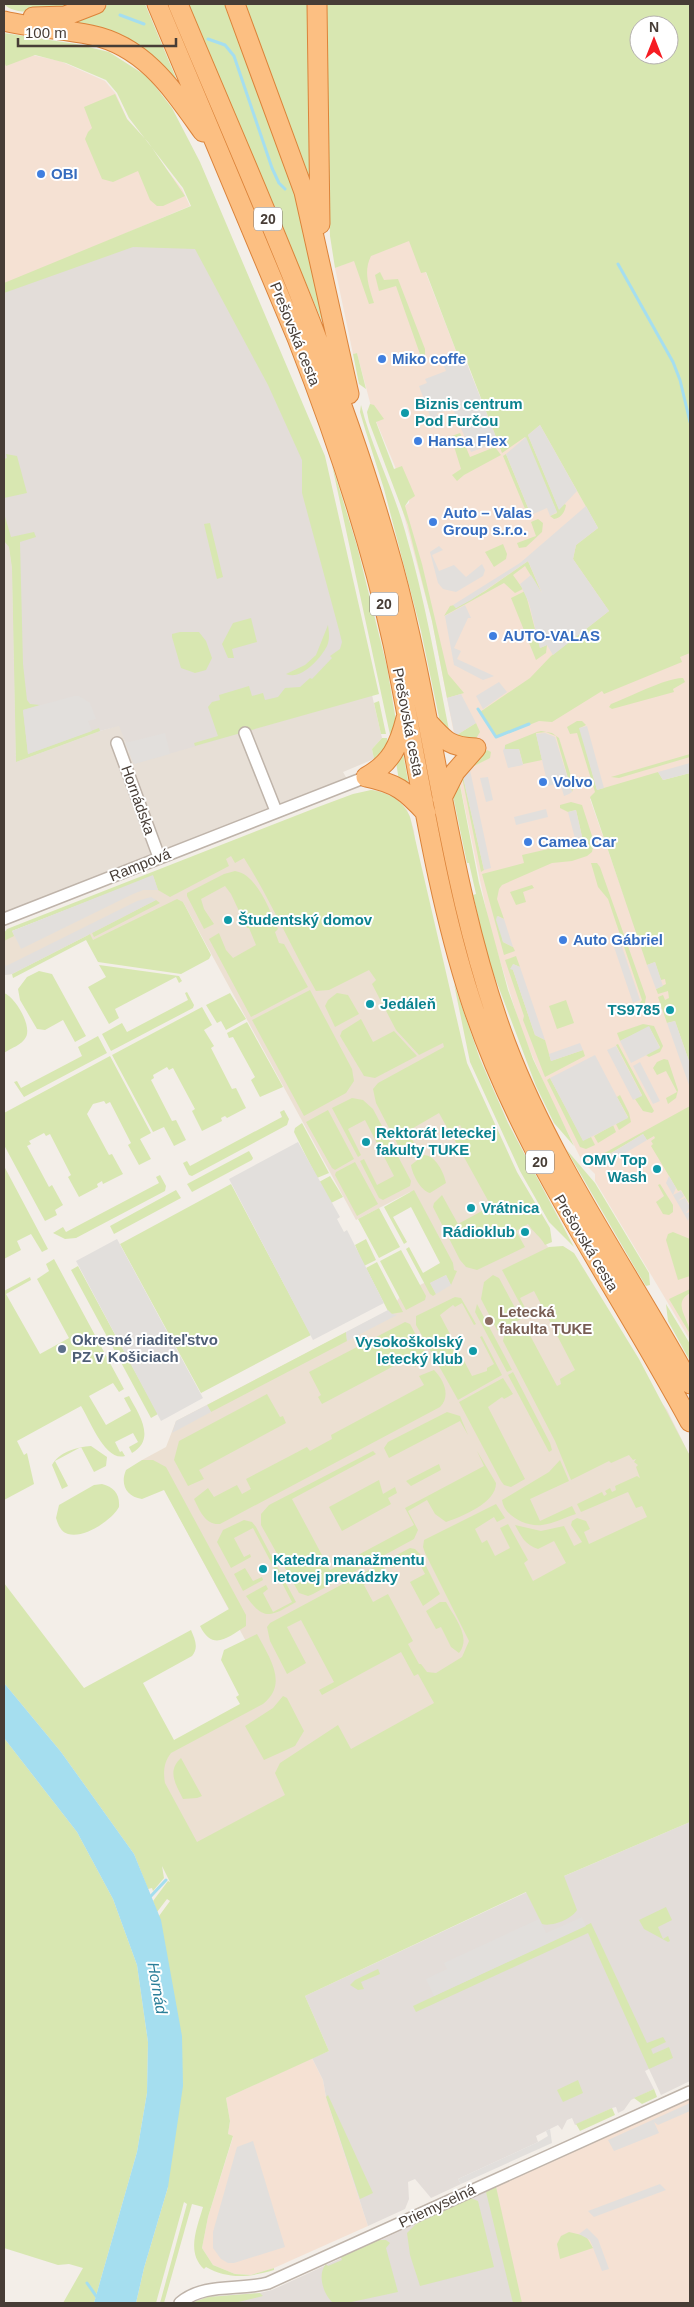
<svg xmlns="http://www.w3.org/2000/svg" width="694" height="2307" font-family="Helvetica,sans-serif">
<rect width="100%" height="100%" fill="#f3eee8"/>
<path fill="#e7dfd6" d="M4,541L9,547L12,568L16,762L100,731L120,725L129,753L219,739L372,695L382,738L372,749L374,759L343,772L351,786L4,919Z"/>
<path fill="#f5e1d3" d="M4,49L60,61L105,81L116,94L127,119L182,189L190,206L4,285Z
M412,237L458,356L463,354L500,447L537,419L598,528L690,637V773L590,799L625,899L665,974L674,1011L690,1055V1340L595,1181V1174L582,1161L550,1097L522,1032L490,928L458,775L461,770L432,621L402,508L409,503V500L373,414L357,353L353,354L335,268Z
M312,2058L323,2080L326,2097L368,2226L274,2268L251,2275L235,2274L213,2265L202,2248L208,2217L233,2137L228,2134L230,2121L226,2098Z
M690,2098V2302L515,2303L496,2187Z"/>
<path fill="#e3ddd9" d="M142,239L201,242L297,429L372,695L134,764L119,726L100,731L16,762L12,568L9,547L4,541V286Z
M690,1822V2081L661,2095L649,2069L645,2071L654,2089L631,2100L624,2110L618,2113L616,2107L612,2108L575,2125L572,2118L567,2120L562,2130L558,2125L536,2136L538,2142L458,2179L461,2184L431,2198L415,2179L408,2182L409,2199L405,2209L368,2226L326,2097L323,2080L312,2058L329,2051L305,1996L527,1892Z
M496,2187L515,2303H191L208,2297L260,2293L272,2290Z"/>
<path fill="#ece0d2" d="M371,790L385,792L396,799L407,810L410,817L414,831L429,978L540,1236L667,1410L690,1456V1484L561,1602L377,1749L194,1851L134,1763L271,1688L164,1489L154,1482L142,1460L166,1447L176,1421L391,1309L402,1294L450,1270L410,1192L356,1220L183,902L93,945L88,935L12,974L4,975V935Z"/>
<path fill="#d8e7b1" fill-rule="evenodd" d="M4,4H85C66,7 18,20 4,4Z
M109,4H145L181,90L163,66L152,56L74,23L94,14Z
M188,4H229L302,210L327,333Z
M243,4H311L314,198Z
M322,4H690V653L680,657L682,662L604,694L602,691L552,722L539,721L499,737L495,735L480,712L530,678L551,656L609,611L573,559L576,545L598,528L540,425L528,435L559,509L564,504L566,505C565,512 561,518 554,519L550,516L557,513L525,437L502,453L464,354L458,356L426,272L421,273L409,241L371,256C363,272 369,287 374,303L369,304L354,261L335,268L330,236ZM639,25H669V55H639Z
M4,33L76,44L109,52L148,77L172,108L200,162L325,456L379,694L195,746L194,743L218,736L208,707L212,702L220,700L219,695L249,686L252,696L263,693L265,700L278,697L285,688L300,687L310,678L312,679L332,658L330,656L340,649L342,642L339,630L302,493V460L268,385L195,249L133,247L4,293V283L191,206L183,188L129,118L117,93L106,80L66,63L35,55L6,66L4,62Z
M115,94L127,119L148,142L185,196L163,206H157L150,200L138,171L113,182L102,179L85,139L88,132L92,128L84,107Z
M380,272L384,280L398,279L425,349V357L418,362L417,358L421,357L396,286L379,291L375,275Z
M357,353L366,389L359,384L353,354Z
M370,404L374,405L384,419L376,422L394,469L402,466L415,496L409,500L405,506L422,564L448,674L464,693L447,698L432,621L408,525L369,422L367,412Z
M361,405C372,448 393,488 405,531C425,599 437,670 451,740L441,727L421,631L384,489L365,429L360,412Z
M460,433L470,457L495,447L501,455L464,475L457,481L452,475L461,469L453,443L446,438Z
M6,454L17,456L27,493L4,498V459L7,458Z
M506,454L531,515L528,516L503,456Z
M332,465L357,546L387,667L396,721L392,744Z
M4,513L11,537L34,532L36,537L20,542L23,664L27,700L30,704L40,705L23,710L28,754L99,728L100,731L16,762L12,568L9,547L4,541Z
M538,519L543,523L542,532L526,547L519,548L517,543L536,536L531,522Z
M210,523L223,577L217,579L204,524Z
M503,544L507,554L506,559L494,567L485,552Z
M528,561L542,594L525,566L513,575L523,589L515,593L504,583L444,616L450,606L454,605L456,608L485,591Z
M525,591L540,648L547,645L546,653L536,660L511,598Z
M251,618L257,642L232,649L234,658H236H228L222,644L233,623Z
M328,625C329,632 330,639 327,646C321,658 301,681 286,674L305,665L316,655Z
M180,632H199L206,641L212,658L206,670L195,673L181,668L172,637V634Z
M683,678L685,682L673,689L674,692L612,709L609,707L611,704C627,698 668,677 683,678Z
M379,701L386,734H381L374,703Z
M577,721H582L586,725L580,728L597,790L658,772L663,780L690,773V1064L675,1021L667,1023L658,997L663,995L665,1000L669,998L668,991L658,994L656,989L666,984L665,979L661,980L655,962L647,965L590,797L595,792L577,733L570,734L567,727Z
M476,723L480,732L475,740L455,736Z
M541,731L552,733L559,738L574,786L572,792L556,736L546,732L536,733L542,760L523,764L519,749H505V745L537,732Z
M382,738H387L388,745L374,759L372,749Z
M487,750L491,752L490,758L462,772L484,870L481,872L461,772Z
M403,753L409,786L399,781L396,762Z
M690,754V757L619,778L611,777Z
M458,775L479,883L508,990L533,1059L574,1146L554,1123L536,1086L488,959L473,895L476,894L469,863H467L452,791Z
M371,790C389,793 403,800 410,817L467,1063L517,1172L550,1228L552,1242L545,1245C540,1236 533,1232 528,1224L516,1231L525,1247L477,1270L466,1267L460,1260L433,1207L434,1203L442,1195L458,1224L491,1206L454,1139L464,1133L460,1125L449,1131L439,1113L408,1131L415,1145L401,1151L376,1103L373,1089L378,1083L444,1047L443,1043L419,1055L396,1030L372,984L376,980L369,970L329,990L316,991C291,947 271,901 244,858L235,863L231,856L226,859L229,866L170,897L158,890L153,876L12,931L14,936L4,941V933L7,929L318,807L353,794Z
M571,802L582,805L594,842L592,852L587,856L572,861L552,863L502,885L499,889L497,899L504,919L498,916L503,942L513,947L515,951L504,955L482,874L524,863L522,855L583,841L576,810L568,812L560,808V805Z
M591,863H597L600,867L646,997L644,1008L633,1012L642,1000L608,899L598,887Z
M235,871C257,874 270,911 278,929L275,932L279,943L284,944L308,987L251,1017L209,939L219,933L226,950L233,958L256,945L249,928H247L231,894L225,886L201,899L204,909L214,924L204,929L187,896V893L224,874Z
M532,885L534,888L523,892L526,902L516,905L510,892Z
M177,899L183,902L211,955L209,959L181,974L98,962L86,940L13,978L12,974L90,934L93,940Z
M156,900L160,903L94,937L92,933Z
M516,956L520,967L513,964V970L535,1035L545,1040L551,1061L583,1050L585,1056L545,1077L523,1020L524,1016L505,960Z
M99,965L179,976L182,981L179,983L176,977L115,1009L119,1018L109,1024L88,987L106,977Z
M39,971L52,974L86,1036L75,1042L63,1020L45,1030L37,1029L20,1000L18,989L27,977Z
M454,984L480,1059L508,1123L574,1247L549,1222L520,1171L470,1062Z
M310,990L352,1069L354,1081L346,1093L304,1116L252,1020Z
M187,992L194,1005L193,1008L111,1051L102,1034L122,1023L127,1032L188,1000L185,993Z
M4,993C15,997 32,1025 26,1037C22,1045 11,1048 4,1053Z
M230,993L246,1019L226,1030L221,1021L217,1023L206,1005Z
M337,993L348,995L359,1014L335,1027L325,1006L328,1000Z
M566,1000L574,1023L557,1029L549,1006Z
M202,1007L212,1025L204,1030L214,1046L211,1048L232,1089L236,1088L246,1108L227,1118L225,1116L221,1118L222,1121L202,1131L192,1111L195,1109L173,1068L169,1070L167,1067L153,1075L154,1078L151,1080L172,1121L176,1120L186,1140L174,1146L164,1127L153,1132L112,1055Z
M361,1019L373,1042L394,1031L417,1056L375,1078L364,1076L340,1036L342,1031Z
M247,1022L283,1087L260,1097L251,1080L255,1077L233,1037L229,1038L227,1033Z
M643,1024L654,1026L663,1046L660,1052L649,1057L646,1055L660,1047L649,1027L620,1041L617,1033Z
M98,1036L107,1053L24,1097L14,1082L17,1081L21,1088L82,1056L78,1047Z
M618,1044L654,1111L652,1113L643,1111L635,1099L642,1095L616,1045Z
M110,1056L151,1133L140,1139L151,1159L139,1165L128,1145L131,1143L110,1102L106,1104L104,1101L93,1104L87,1114L109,1155L112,1154L123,1174L103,1184L102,1181L97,1184L98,1187L79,1197L68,1177L71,1175L50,1134L46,1136L44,1133L29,1141L31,1144L27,1146L49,1187L52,1185L63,1205L55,1210L57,1215L45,1221L4,1145V1113Z
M664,1059L668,1060L678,1090L676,1098L668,1104L666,1098L677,1092L666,1071L657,1075L653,1068L657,1062Z
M550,1078L583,1140L591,1137L595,1145L586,1149L580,1147L547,1080Z
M620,1095L629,1113L631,1122L619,1130L616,1124L628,1117L617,1097Z
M352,1098L363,1100L373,1109L411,1181L410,1186L383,1200L379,1198L360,1161L364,1159L377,1185L394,1176L365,1120L348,1129L361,1155L358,1157L332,1108Z
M690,1106V1205L681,1190L678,1191L651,1146L653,1144L651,1141L655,1138L654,1136L647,1140L643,1134L601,1159L599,1156Z
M284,1110L289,1119L287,1125L192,1176L189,1175L183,1163L187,1161L190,1166L282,1117L280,1112Z
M328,1110L354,1159L335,1170L332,1168L306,1122Z
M302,1123L329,1173L317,1178L294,1132L295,1128Z
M613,1125L616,1132L598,1143L594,1136Z
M566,1149L595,1183L649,1273L650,1285L646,1286L638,1273Z
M249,1151L253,1158L252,1160L192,1192L187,1184Z
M424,1155C435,1155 444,1172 446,1183L430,1193C421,1191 412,1174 411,1165Z
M355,1162L378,1204L357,1216L335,1175L336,1172Z
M4,1166L48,1249L42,1252L31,1234L17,1241L21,1250L4,1259Z
M160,1175L166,1186L165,1191L76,1238L65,1239L53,1233L63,1227L66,1232L159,1183L156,1177Z
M330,1176L343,1197L331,1203L319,1182Z
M231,1184L311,1335L201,1393L120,1244Z
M660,1184L673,1205V1212L669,1215L663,1214L656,1202L664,1196L658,1185Z
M176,1190L181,1198L114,1234L110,1226Z
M414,1190L453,1263L454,1270L457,1271L451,1285L446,1275L430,1283L436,1294L433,1296L430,1294L406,1249L409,1247L423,1273L440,1263L411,1207L393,1217L407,1242L404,1244L384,1207Z
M379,1208L400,1247L379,1258L358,1219Z
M673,1232L690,1239V1276L678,1280L666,1240L668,1234Z
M366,1239L376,1260L364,1266L355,1245Z
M563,1246L574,1253L639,1359L690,1456V1822L564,1876L577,1910C572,1919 552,1927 542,1924L526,1892L305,1996L329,2051L226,2098L230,2121L228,2134L233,2136L208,2217L202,2248L213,2265L235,2274L251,2275L274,2268V2270C250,2277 229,2280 206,2267L204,2269C186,2252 197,2228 203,2207L192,2204L164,2303H160L187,2204L184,2202L156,2303H136L144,2268L168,2187L159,1916L170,1901L167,1899L157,1912L153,1901L168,1881L170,1882L162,1866L164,1878L153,1891L152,1888L148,1889L134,1854L61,1752L4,1683V1583L84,1688L191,1630C195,1640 199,1647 192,1656L143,1683L174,1740L240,1704L236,1697L239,1695L221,1660L224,1650L257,1634C269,1657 289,1684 263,1704L171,1753C164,1762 163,1771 165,1783L197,1842L285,1795L275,1773L280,1763L338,1725L351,1749L434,1703L418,1674L414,1676L401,1652L322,1695L319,1690L334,1682L301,1620L287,1627L306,1663L287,1674L270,1641L267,1627L270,1623L382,1563L386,1571L364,1585L373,1602L388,1594L413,1641L408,1644L419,1664H421L427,1672L436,1673L462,1657L469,1641L425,1553L423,1547L424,1540L496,1504L505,1518L497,1522L494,1517L475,1529L482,1543L487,1540L495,1556L510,1548L500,1528L508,1524L528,1560L524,1563L533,1581L566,1563L554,1541L538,1549C525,1545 521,1536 515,1525L541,1531L564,1526L574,1546L582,1542L571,1525L572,1521L577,1518L586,1521L590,1529L584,1532L589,1544L647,1517L642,1506L636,1508L628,1492L581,1512L577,1504L602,1492L604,1496L607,1494L605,1491L610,1488L612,1492L616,1490L615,1486L637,1476L640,1478L636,1467L638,1465L634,1462L636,1459L633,1460L629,1455L611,1463L609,1461L571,1480L555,1441L503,1341L504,1336L524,1324L557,1386L561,1384L560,1379L575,1370L534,1291L520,1298L529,1316L527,1317L502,1270L549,1247Z
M401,1250L426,1296L425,1300L406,1310L380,1261Z
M54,1259L124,1389L119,1392L113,1383L89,1396L106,1425L131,1411L124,1398L129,1396C138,1413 157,1439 132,1453L129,1447L138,1442L133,1433L115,1442L120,1452L122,1451L125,1456C105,1462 90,1420 81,1406L17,1441L24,1455L27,1453L34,1484L4,1500V1291L30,1277L31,1280L6,1294L40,1354L69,1338L37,1279L49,1271L46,1264Z
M377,1262L403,1312L391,1314L388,1311L366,1268Z
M78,1266L158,1414L151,1418L71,1270Z
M493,1275L499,1278L521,1319L500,1331L497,1330L481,1299L484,1282Z
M690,1289V1293C671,1304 690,1319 690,1334L669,1299Z
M455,1297L461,1298L476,1324L474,1325L462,1303L455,1307L453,1305L440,1315L472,1376L487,1371V1368L494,1364L480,1337L482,1336L502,1375L458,1400L416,1325V1316Z
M477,1304L512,1370L507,1372L475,1312Z
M666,1304L690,1344V1361L668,1321Z
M405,1322L410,1324L427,1355L423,1362L415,1367L409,1358L322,1404L318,1397L321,1395L309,1372Z
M346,1332L347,1341L211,1412L207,1405Z
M434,1370C444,1380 451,1396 440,1407L220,1524C205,1525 200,1511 194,1499L208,1488L214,1497L237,1485L242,1494L251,1489L246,1479L307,1447L310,1451L332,1439L331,1435L424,1385L419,1376Z
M513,1372L550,1443L552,1450L549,1452L508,1375Z
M503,1378L513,1394L504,1399L502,1397L488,1407L525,1479L511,1487L504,1485L501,1481L459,1402Z
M267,1394L280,1417L283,1416L286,1423L199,1470L204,1479L188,1486L174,1460L179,1441Z
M447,1412L460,1416L468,1435L460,1421L389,1458L384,1448L388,1442Z
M91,1446L107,1457L106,1466L94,1472L81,1447L55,1461L68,1486L62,1489L52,1465C59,1452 77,1447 91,1446Z
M373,1451L376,1454L292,1499L330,1570L414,1525L405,1508L484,1466L477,1451L496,1483C496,1503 463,1516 446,1522L435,1514L427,1500L408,1511L418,1530L414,1539L313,1594L308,1596L299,1593L261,1525V1514L269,1505Z
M142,1460H153L166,1467L246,1615V1626C228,1637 213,1652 200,1626L229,1609L164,1490L142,1499C126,1497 120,1484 126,1470Z
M560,1460L569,1481L530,1499L540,1521L572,1506L576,1514C566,1517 553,1524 542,1525C526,1527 504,1516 502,1500L549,1472Z
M439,1464L441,1470L411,1486L406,1481Z
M379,1480L383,1494L395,1487L397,1493L388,1498L391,1504L342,1531L329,1507Z
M102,1484C114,1487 120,1494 119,1507C112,1520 84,1539 68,1534C61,1532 58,1525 56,1518L59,1505L94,1485Z
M244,1520L252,1522L256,1527L296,1602C272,1616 264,1622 246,1596L266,1585L268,1589L263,1593L273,1612L292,1602L253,1528L234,1538L244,1557L250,1554L251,1557L231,1568L217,1542L223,1530Z
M410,1548L415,1549L420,1554L440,1594L423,1606L410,1582L425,1574L416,1557L392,1568L387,1560Z
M245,1568L253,1581L262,1577L263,1580L243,1591L234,1574Z
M440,1602H446C454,1617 472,1637 459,1653L451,1647L441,1627L436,1629L426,1611Z
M283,1696L287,1698L304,1731L295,1746L264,1760L245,1726L273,1708Z
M4,1738L77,1832L113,1899L137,1965L148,2042L147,2093L137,2152L94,2303H63L83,2268L69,2264L58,2265L4,2248Z
M181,1758L202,1796L197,1798L183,1799C175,1783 167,1771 181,1758Z
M666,1907L672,1920L658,1927L663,1939L668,1936L670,1941L668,1942L644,1929L639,1920Z
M591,1923L647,2043L663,2037L666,2042L651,2049L653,2054L669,2047L673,2058L649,2069L588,1933L416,2012L413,2006Z
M378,1969L380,1974L361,1982L364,1989L358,1990L350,1985L355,1980Z
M578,2080L583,2093L563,2102L557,2090Z
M654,2089L657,2097L642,2104L634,2098Z
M328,2095L373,2193L360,2199L326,2097Z
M612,2108L615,2115L580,2131L576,2124Z
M496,2187L497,2191L522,2303H513L486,2192Z
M470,2198L478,2201L494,2267L420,2286L410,2255L407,2233L416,2224Z
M569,2232L586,2236L593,2248L560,2259L557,2244L561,2236Z
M378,2240H386L390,2243L386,2248L398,2292L347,2303H333C323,2294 317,2274 326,2264L328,2266L342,2260L341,2257Z
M260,2293L263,2296L234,2303H191L208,2297Z"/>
<path fill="#e2dfdc" d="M463,354L498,442L471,452L453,409L437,413L440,422L433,424L419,386L427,383L425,379L446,371L442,362Z
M540,425L577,491L559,510L528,435Z
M526,437L557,512L550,516L547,508L531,515L506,454Z
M586,506L598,528L576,545L573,559L609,611L553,655L547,645L540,648L529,603L520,584L531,575L542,593L528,561L471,600L456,608L453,605L520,563Z
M439,546L443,550L432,555L439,571L454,565L466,577L482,564L485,570L483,576L456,592L443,589L438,583L430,552Z
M465,605L471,618H468L454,648L461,651L457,659L494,676L483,680L454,665L445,616Z
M499,682L507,692L483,709L476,696Z
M461,694L476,723L455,736L447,698Z
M74,696H79L90,703L96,719L88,721L92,731L28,754L23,710Z
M587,726L604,788L597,790L579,728Z
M165,733L170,754L134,764L125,743Z
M545,733L555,737L572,792L569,794L564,796L560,783L548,786L536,734Z
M505,746V749H519L523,765L508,768L503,751Z
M690,763V773L663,780L658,772Z
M470,770L491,868L484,870L462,772Z
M488,777L493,800L486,802L480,778Z
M546,809L548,817L516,825L514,817Z
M576,810L583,841L576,842L568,812Z
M153,875L158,890H143L133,894L21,949L12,931Z
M151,897L156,900L12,974L4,975V962L6,966L137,901Z
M497,916L504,919L513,947L503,942L496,920Z
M620,941L640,1000L633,1003L613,944Z
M655,962L663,986L656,989L647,965Z
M513,964L520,967L545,1040L535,1035L513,970L510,969Z
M675,1021L690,1064L689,1085L667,1023Z
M649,1026L660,1048L631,1063L620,1041Z
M580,1043L583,1050L551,1061L549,1054Z
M616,1046L642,1096L633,1100L607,1050Z
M595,1055L628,1118L583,1141L550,1078Z
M640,1062L660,1101L653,1104L633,1066Z
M643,1134L647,1140L599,1169L595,1163Z
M298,1142L340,1217L337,1219L344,1232L347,1230L384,1303L313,1340L229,1179Z
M669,1176L676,1188L673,1195L681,1191L684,1196L678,1201L685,1198L690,1207L686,1213L690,1212L688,1221L666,1183Z
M117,1239L203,1398L161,1421L76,1261Z
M446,1275L451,1285L436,1294L430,1283Z
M388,1310L392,1314L397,1315L347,1341L346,1332Z
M207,1405L211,1412L172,1433L176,1421Z
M582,1917L586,1926L434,1996L426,1979L447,1969L444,1963L539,1919L546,1933Z
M690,2103V2111L658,2125L654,2122L659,2133L614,2151L608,2140Z
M550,2129L552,2143L461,2184L458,2179L538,2142L548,2136L546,2131Z
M253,2141L285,2247L234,2263H228L221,2259L213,2248V2232L237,2147Z
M660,2184L666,2190L594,2217L588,2211Z
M587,2228L598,2239L609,2269L602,2271L590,2240L579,2234Z"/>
<path fill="#a5deef" d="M4,1683L61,1752L134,1854L161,1920L182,2036L183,2086L168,2187L144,2268L136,2303H94L137,2152L147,2093L148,2042L137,1965L113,1899L77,1832L4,1738Z"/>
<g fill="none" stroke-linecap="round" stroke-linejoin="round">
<path stroke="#a5deef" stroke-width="3" d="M120,15L144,24
M208,39L225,45L234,56L272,168L279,183L285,189
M618,264L673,362L680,380L690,422
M478,709L496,737
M496,737L529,724
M151,1896L166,1880
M87,2283L101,2303"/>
<g stroke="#bfb4aa" stroke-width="14">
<path id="minor" d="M245,733L276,811
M117,743L159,857
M4,919L366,777
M180,2303C204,2282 240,2291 268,2283L690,2092"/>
</g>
<g stroke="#db833a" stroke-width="21">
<path id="trunk" d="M157,4L297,338C336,437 370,539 393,644C418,762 433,883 470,998C520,1152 614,1281 690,1422
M178,4C255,189 340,372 393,566C436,724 448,889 506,1044C552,1165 628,1271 690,1384
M235,4L304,192L349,394
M317,4L320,224
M33,17L65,16L96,4
M4,21C32,28 62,29 91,35C145,46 173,90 203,132
M428,722C445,741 450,747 476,748
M366,777C391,763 399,746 406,718
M366,777C396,783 406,791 426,813
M442,798L455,772L476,748"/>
</g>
<use href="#minor" stroke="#fff" stroke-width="11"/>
<use href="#trunk" stroke="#fcbf82" stroke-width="19"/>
</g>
<g fill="#3f7fe0" stroke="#fff" stroke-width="2">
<circle cx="41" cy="174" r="5"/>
<circle cx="382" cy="359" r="5"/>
<circle cx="418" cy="441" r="5"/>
<circle cx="433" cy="522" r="5"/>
<circle cx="493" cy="636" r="5"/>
<circle cx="543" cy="782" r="5"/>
<circle cx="528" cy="842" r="5"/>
<circle cx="563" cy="940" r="5"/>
</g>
<g fill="#0f9aa8" stroke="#fff" stroke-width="2">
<circle cx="405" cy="413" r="5"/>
<circle cx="228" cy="920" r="5"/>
<circle cx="370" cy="1004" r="5"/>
<circle cx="670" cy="1010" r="5"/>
<circle cx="366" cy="1142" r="5"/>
<circle cx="657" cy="1169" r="5"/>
<circle cx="471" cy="1208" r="5"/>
<circle cx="525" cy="1232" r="5"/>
<circle cx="473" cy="1351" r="5"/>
<circle cx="263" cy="1569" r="5"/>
</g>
<circle fill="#8d6e63" stroke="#fff" stroke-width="2" cx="489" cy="1321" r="5"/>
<circle fill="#5c6f8a" stroke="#fff" stroke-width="2" cx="62" cy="1349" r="5"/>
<g text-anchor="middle" stroke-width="4" stroke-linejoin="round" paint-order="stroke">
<g fill="#fff" stroke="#7e7772" stroke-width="1">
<rect x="254" y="207.5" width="28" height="23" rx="4"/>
<rect x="370" y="592.5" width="28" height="23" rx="4"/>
<rect x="526" y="1150.5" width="28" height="23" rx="4"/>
</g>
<g font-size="14" font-weight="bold" fill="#473d36">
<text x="268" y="224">20</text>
<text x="384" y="609">20</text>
<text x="540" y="1167">20</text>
</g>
<g font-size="15" font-weight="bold" fill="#366cbe" stroke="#fff" text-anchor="start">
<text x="51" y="179">OBI</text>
<text x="392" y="364">Miko coffe</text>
<text x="428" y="446">Hansa Flex</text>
<text x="443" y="518">Auto – Valas<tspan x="443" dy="17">Group s.r.o.</tspan></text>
<text x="503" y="641">AUTO-VALAS</text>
<text x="553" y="787">Volvo</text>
<text x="538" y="847">Camea Car</text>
<text x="573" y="945">Auto Gábriel</text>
</g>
<g font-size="15" fill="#473d36" stroke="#fff">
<text transform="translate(295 334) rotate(68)" y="5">Prešovská cesta</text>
<text transform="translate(408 722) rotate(79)" y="5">Prešovská cesta</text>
<text transform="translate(138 800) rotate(70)" y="5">Hornádska</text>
<text transform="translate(140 865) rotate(-22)" y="5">Rampová</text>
<text transform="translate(586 1243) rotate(59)" y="5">Prešovská cesta</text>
<text transform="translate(437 2206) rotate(-25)" y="5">Priemyselná</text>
</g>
<g font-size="15" font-weight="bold" fill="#0d838f" stroke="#fff" text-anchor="start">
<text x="415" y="409">Biznis centrum<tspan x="415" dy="17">Pod Furčou</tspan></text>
<text x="238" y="925">Študentský domov</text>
<text x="380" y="1009">Jedáleň</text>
<text x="660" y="1015" text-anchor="end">TS9785</text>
<text x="376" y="1138">Rektorát leteckej<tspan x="376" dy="17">fakulty TUKE</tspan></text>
<text x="647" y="1165" text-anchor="end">OMV Top<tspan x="647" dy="17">Wash</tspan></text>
<text x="481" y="1213">Vrátnica</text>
<text x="515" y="1237" text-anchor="end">Rádioklub</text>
<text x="463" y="1347" text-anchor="end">Vysokoškolský<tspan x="463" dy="17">letecký klub</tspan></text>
<text x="273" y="1565">Katedra manažmentu<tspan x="273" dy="17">letovej prevádzky</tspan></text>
</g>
<g font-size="15" font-weight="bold" fill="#785e54" stroke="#fff" text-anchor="start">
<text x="499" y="1317">Letecká<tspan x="499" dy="17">fakulta TUKE</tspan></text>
</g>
<g font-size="15" font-weight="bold" fill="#4e5e75" stroke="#fff" text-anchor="start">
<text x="72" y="1345">Okresné riaditeľstvo<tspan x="72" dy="17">PZ v Košiciach</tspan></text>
</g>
<g font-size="16" font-style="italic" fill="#2c7f99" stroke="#fff">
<text transform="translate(158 1988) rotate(80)" y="6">Hornád</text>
</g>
</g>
<rect width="694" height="2307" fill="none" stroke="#473d36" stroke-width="10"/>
<g transform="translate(654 40)"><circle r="24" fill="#ffffff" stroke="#b5b1af"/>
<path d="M0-4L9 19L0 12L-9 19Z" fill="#f61c23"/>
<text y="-8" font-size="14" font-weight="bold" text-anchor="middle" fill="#473d36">N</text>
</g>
<path d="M18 38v8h158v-8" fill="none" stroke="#473d36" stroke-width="2.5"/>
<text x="25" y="38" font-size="15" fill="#473d36" stroke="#ffffff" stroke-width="4" paint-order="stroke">100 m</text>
</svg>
